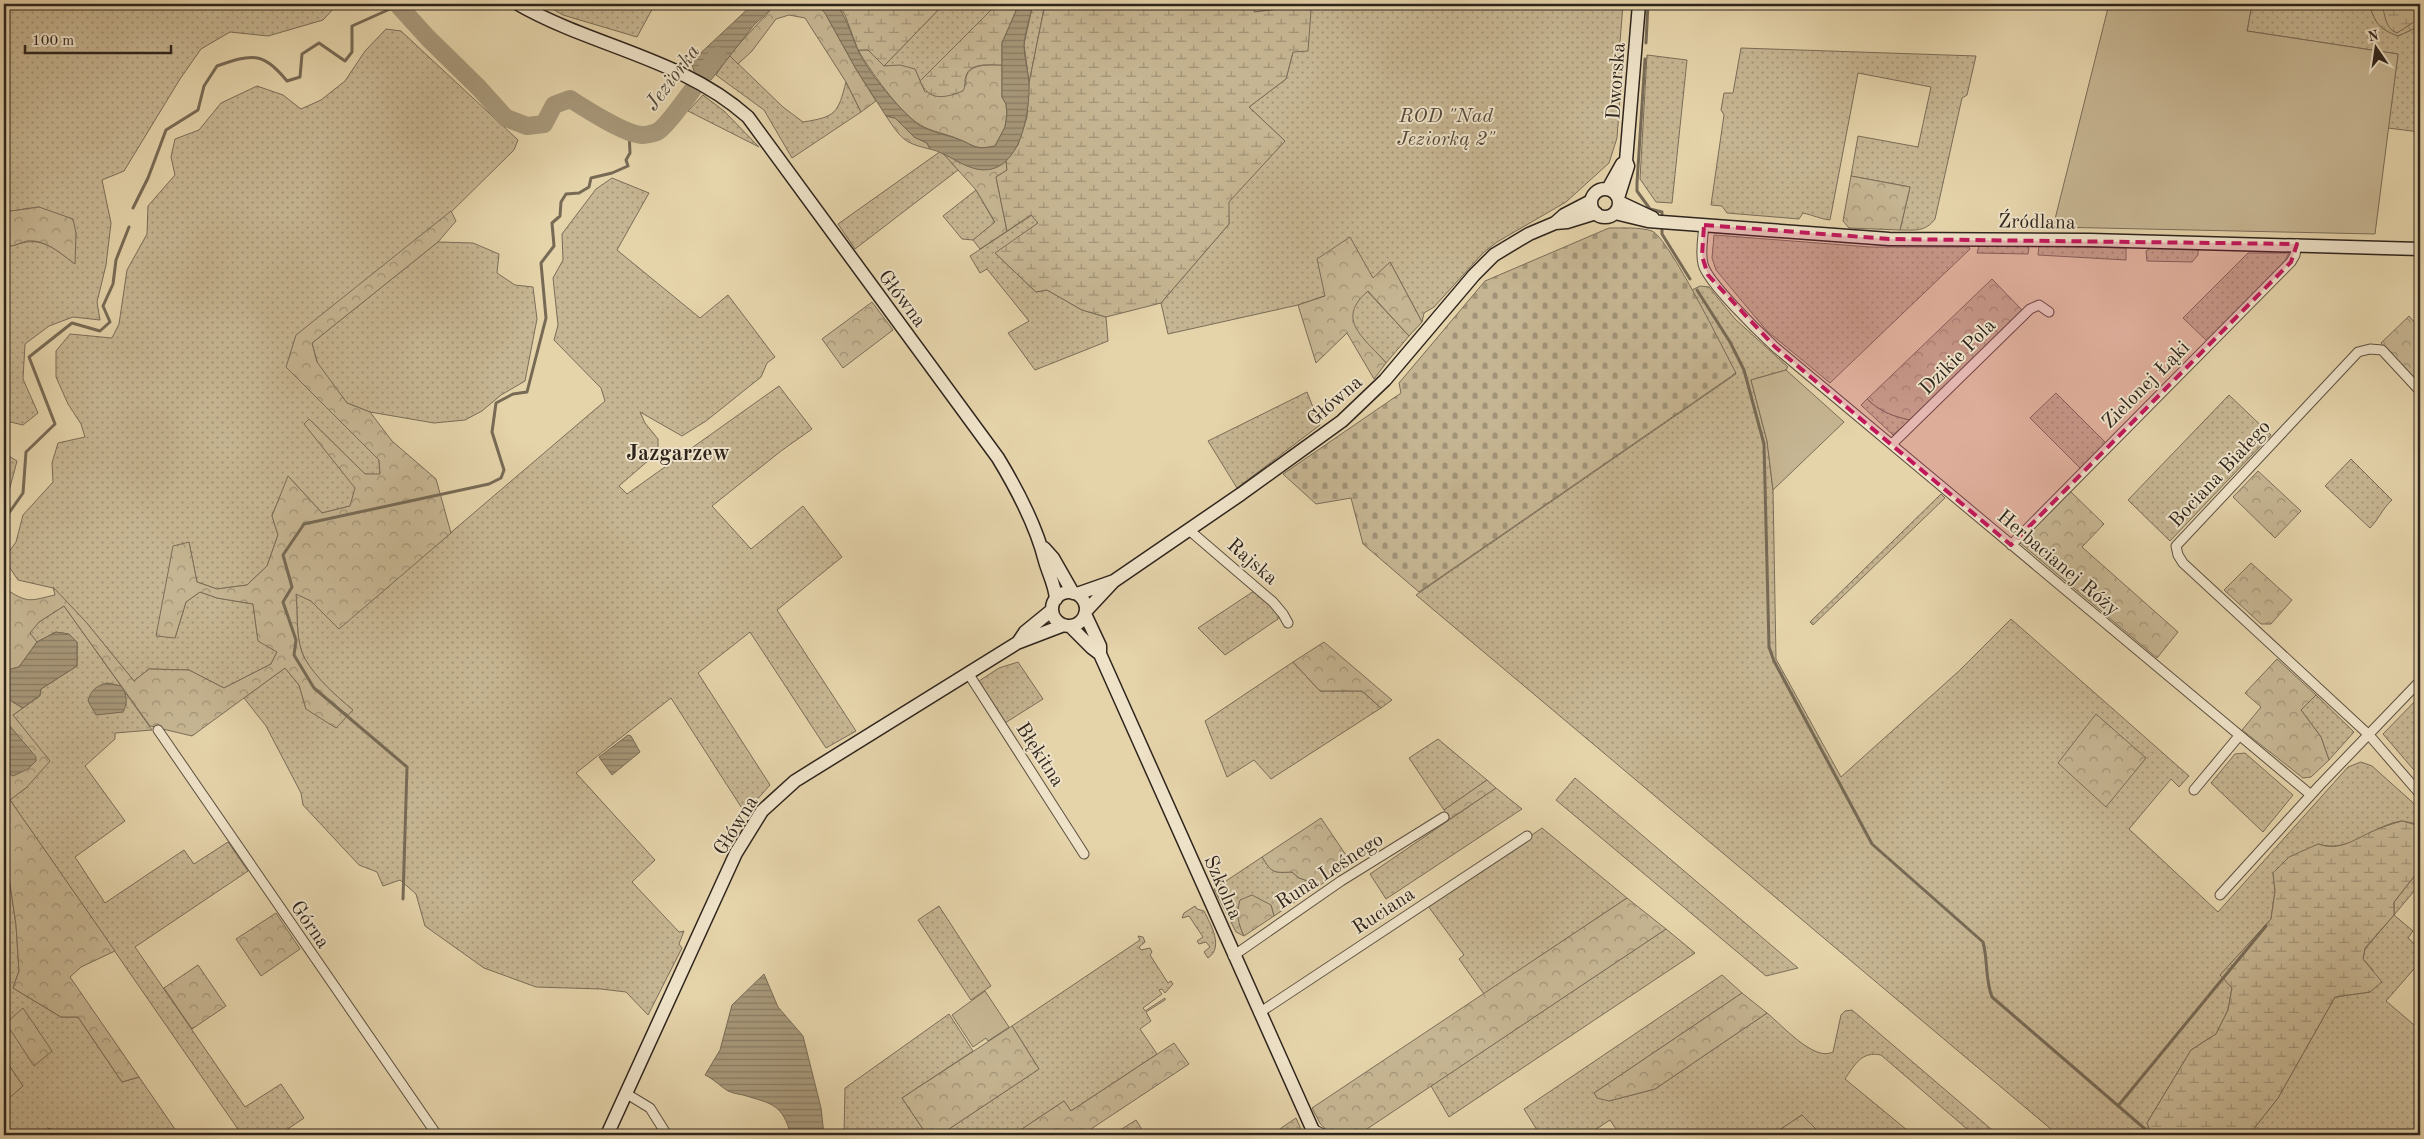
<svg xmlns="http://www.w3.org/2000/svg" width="2424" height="1139" font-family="'Old Standard TT',serif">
<defs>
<pattern id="grass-dots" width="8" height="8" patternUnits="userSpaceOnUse" patternTransform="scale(1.25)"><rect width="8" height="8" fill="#c6b592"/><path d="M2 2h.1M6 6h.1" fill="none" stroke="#a19377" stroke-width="1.8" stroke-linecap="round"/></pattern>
<pattern id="forest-crowns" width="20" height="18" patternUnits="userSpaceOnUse" patternTransform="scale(1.25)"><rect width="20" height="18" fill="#c6b592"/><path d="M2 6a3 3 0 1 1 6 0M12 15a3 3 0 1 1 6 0" fill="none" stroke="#a19377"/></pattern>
<pattern id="wetland-marsh" width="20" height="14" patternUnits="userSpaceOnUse" patternTransform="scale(1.25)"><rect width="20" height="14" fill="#c6b592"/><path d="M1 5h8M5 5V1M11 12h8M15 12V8" fill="none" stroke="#a19377"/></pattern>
<pattern id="cemetery-stones" width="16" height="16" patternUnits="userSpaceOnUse" patternTransform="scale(1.25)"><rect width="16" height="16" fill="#c6b592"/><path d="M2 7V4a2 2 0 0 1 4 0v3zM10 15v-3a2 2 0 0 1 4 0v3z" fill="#a19377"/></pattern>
<pattern id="water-rules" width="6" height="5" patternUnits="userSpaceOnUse" patternTransform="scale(1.25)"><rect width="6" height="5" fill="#a7987a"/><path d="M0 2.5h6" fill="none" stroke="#887c63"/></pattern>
</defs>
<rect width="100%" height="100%" fill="#e5d3aa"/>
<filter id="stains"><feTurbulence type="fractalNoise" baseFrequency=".004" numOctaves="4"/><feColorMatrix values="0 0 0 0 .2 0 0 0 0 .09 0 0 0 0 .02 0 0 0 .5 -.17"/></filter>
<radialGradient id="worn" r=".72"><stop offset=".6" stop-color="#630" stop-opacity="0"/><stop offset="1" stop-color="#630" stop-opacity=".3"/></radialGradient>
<path fill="url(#grass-dots)" stroke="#7a6d58" d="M4,4H338L323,20L268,36L230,32L201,49L180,79L124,171L102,180L111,223L106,265L97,302L100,320L73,317L49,326L25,344L23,379L38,413L23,425L6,421L4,434V245C13,248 18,243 27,242C46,239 61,254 74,263L76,233L39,207L4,212Z
M544,4H655L637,37L563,15Z
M944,4H997L920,81L915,69L884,66Z
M1033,4H1045L1029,83L1024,44Z
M1255,4H1623L1620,42L1624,43L1617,138L1609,163L1566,202L1497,242L1483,253L1434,307L1424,313L1422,322L1390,262L1373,279L1298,305L1168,334L1161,303L1229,224L1228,202L1285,141L1249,107L1286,79L1305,6L1253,12Z
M2252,4H2369C2376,24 2378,28 2398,36L2420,26V132L2388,128L2398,54L2247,31Z
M386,29L401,31L518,140L514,150L443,220L296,336L287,367L379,460L380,475L365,474L309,419L305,425L356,488L350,506L322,513L289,477L272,515L278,535L267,566L247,585L217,589L197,582L189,542L175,638L186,602L200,592L217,598L253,604L258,640L277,652L271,664L224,688L189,670L149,669L134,681L86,622L53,588L18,580L4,559L16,542L23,515L53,482L52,463L58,443L85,437L81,424L68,404L56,377V351L70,334L112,338L119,324L127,270L147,234L148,206L175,175L171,157L175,139L199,130L221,103L257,86L283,95L301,109L321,100L345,81L365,51Z
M1741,48L1976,56L1967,95L1962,98L1935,219C1925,232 1916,230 1900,230L1910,187L1851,176L1858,136L1918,147L1931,87L1858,73L1830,220C1820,219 1813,215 1803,213L1799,219L1727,213L1722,206L1711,205L1724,115L1721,110L1724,93H1733Z
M729,55L783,107L803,122C836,117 838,113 846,82L861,112L792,158L764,110L716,75Z
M1647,55L1687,60L1672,203L1656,202L1640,179Z
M703,95L724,111L759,147L688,111Z
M941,151L958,170L855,249L838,224Z
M612,178L649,193L617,250L700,318L728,295L775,357L767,363L761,377L706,421L682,436L640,412L645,423L658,439V452L619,486L627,494L779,386L812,429L781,451L712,506L751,549L803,506L842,557L777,610L856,731L826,748L750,632L698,673L770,785L745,813L671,698L576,773L655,860L632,882L679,932L684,931L679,944L682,948L648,1015L626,992L601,989L536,987L484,968L425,926L416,894L400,880L383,886L377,872L359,865L303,805L301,793L266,726L244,698L285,668L299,685L306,709L353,710C336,696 316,679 305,659C295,641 298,613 296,593L311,601L339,628L605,401L601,388L554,340L558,325L553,278L563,260L562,234L596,189Z
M976,190L995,223L973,240L962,239L943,216Z
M1032,215L1038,223L996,254L1036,292L1047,290L1082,310L1106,317L1108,341L1035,370L1008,333L1029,321L987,269L980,273L970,256Z
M1714,235L1870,247H1969L1970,249L1830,383L1767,331L1716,270L1712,258Z
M438,242L473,243L499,254L497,273L515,285L533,287L537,319L525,381L501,395L482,411L465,420L434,423L370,412L347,403L318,365L312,343Z
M1979,246H2027L2029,248L2028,254L1977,253Z
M2039,246L2126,248V260L2038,255Z
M2151,248L2198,249V255L2192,262L2147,261L2146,251Z
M2248,253H2289L2282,266L2207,341L2183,318Z
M1700,286L1709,287L1735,319L1788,367L1786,370L1751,380L1767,441L1773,490L1776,659L1841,777L1959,671L2011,619L2189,776L2179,787L2171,779L2129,829L2218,912L2348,767L2361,762L2372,766L2420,809V826C2415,824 2407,821 2401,821C2371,826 2349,854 2318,844L2273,873L2275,891L2271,919L2221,975L2232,988L2228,1010L2216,1034L2191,1050L2147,1123L2152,1135H2058L1416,595L1736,374L1692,290Z
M1367,291L1409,336L1386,363C1374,348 1343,327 1354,305C1357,300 1363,295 1367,291Z
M1307,392L1320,425L1237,488L1208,441Z
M2056,393L2106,443L2080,468L2030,418Z
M2229,395L2271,435L2170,541L2128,500Z
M1867,399C1881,412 1892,416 1910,420L1893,435L1861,405Z
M4,453L17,461L4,510Z
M2351,459L2392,500C2382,509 2379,519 2370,528L2325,486Z
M1941,494L1945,498L1813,625L1810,622Z
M1254,591L1279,612L1278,619L1225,655L1198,628Z
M64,606L121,686L107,683L126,706L125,692L152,730L115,733V739L85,766L125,821L75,857L105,903L184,850L194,864L228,842L248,871L135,947L245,1107L281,1084L304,1118L279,1135H242L10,800L27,787L13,715L40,696L41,689L77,666V642L56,632L37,642L29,633L39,622Z
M1018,662L1043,699L1005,723L979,681L999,668Z
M1293,662L1320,691H1362L1381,708L1271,779L1254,760L1227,777L1205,721Z
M2316,695L2354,732L2329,760L2321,737L2301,710Z
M2420,696V777L2383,734Z
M1438,739L1487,780L1444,810L1409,758Z
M2245,753L2293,795L2263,832L2211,783L2235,754Z
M1575,778L1798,968L1766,976L1556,800Z
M1496,788L1522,809L1386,899L1370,874Z
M1542,828L1627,898L1484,994L1459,959L1464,955L1428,906Z
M4,843L16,925L19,971L13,988L61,1017H78L122,1082L139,1077L179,1135H54L50,1128L35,1135H4V1094L7,1099L23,1086L4,1058Z
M1262,857C1272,873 1273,873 1292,872L1299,878L1320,885L1274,916L1271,905L1239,924L1244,936L1236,932L1214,889Z
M2420,869V884L2394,915L2413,931L2408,938L2420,949V962L2386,1001L2420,1030V1135H2249L2278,1098L2335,997L2370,992L2373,970L2363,959L2365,949L2394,915V902Z
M939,906L991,986L971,1000L918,920Z
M1195,906L1197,909L1204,911C1211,925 1224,947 1208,958L1204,952L1210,947L1206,942L1199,944L1197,941L1203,937L1189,916L1182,918L1184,913Z
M1666,929L1695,953L1449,1117L1431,1086Z
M1138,936L1143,937L1145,942L1139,947L1141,950L1150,948L1152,952L1150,955L1168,983L1171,981L1173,984L1165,993L1162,989L1159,990L1162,994L1143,1008L1145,1011L1165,998V1000L1146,1012L1151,1021L1140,1029L1157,1054L1071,1111L1064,1101L1013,1135H940L1039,1069L1012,1026L1140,940Z
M1722,975L1742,993L1594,1093L1609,1101L1655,1089L1767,1013C1782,1025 1814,1062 1833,1052L1841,1015L1845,1011L1852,1010L1998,1135H1974L1881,1055C1862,1051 1855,1064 1845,1079L1913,1135H1816L1820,1133L1802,1115L1772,1135H1620L1610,1120L1587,1135H1540L1524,1109Z
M949,1014L973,1051L902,1098L927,1135H844L845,1088Z
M1296,1118L1303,1134L1271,1135Z
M1136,1120L1145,1134L1143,1135H1112Z"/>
<path fill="url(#forest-crowns)" stroke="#7a6d58" d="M776,4H816L825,13L856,69L876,101L861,112L846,82L805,18L789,15L776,19L752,51L738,64L729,55Z
M2369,4H2420V26L2398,36C2378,28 2376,24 2369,4Z
M858,50H868L884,66L900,65L915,69L925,92L966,85C963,63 986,65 1002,65V97L1006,104L1007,114L1005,127L995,146C976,150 975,146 958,139C945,133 931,132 919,124C900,113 869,69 858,50Z
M886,116L895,118L914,137L927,143L930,149C903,143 901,138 886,116Z
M941,151C966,165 979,177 1006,161L1007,170L996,177L1007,231L980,249L973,240L995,222L976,190Z
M1851,176L1910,187L1900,230L1849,228L1843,221Z
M39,207L73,219L76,233L75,264C61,254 46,239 27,241C18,243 13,248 4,245V212Z
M451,211L456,221L438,242L312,343L317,362L347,403L370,412L392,441L436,479L451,533L339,629L311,601L296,594C298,613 295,642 305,659C317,679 336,696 353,710L336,728L306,709L299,685L285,668L192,736L150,726L64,606L39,622L30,633L37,642L19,667L11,669L4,675V595L9,591C29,604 32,600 55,595L53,587L86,622L134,681L149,669L189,670L224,688L271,664L277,652L258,641L253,604L217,598L200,592L186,602L175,638L156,636L173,546L189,542L197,582L217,589L247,585L267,566L278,535L272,516L288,476L322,513L350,506L355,488L304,424L309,419L365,474H380L379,460L286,367L296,335Z
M1350,237L1373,278L1390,262L1422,322L1409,336L1368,291C1334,320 1365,338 1386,363L1374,379L1347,333L1316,363L1298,305L1325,296L1317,259Z
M1992,279L2023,311L1910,420C1892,416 1881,412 1867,399Z
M872,302L893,330L843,368L822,339Z
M2409,316L2420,329V386L2381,343Z
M2258,471L2301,511L2275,538L2233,497Z
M2070,491L2104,524L2082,547L2178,632L2157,658L2019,542Z
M2251,563L2292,600L2271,624H2261L2224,590Z
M1324,642L1392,700L1381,708L1362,691H1320L1293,662Z
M2277,659L2316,695L2301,710L2321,737L2329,760L2311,777L2303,778L2242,730L2261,707L2245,693Z
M4,686L9,700L23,708L13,715L50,761L27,787L10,800L115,951L81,967L70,977L139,1077L122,1082L78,1017H61L13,988L19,971L16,925L4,843Z
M2096,714L2146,758L2106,807L2058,763Z
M1487,780L1496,788L1450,819L1444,810Z
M1321,818L1352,864L1320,885L1299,878L1292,872C1273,873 1272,873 1262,857Z
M1252,895L1271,905L1274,916L1244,936C1238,923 1236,914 1240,900Z
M1627,898L1666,929L1361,1133C1349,1139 1327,1134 1320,1123C1317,1118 1315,1113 1312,1108Z
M276,913L300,949L261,976L236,939Z
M198,965L226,1006L192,1029L164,988Z
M1742,993L1767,1013L1655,1089L1609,1101L1597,1098L1594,1093Z
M23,1008L52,1051L34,1066L6,1023Z
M1012,1026L1039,1069L940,1135H927L902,1098Z
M1174,1043L1189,1064L1082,1135H1013L1064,1101L1071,1111Z
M4,1058L23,1086L8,1099L4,1094Z
M1802,1115L1820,1133L1816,1135H1772Z"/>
<path fill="url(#wetland-marsh)" stroke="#7a6d58" d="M836,4H944L884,66L868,50H858L845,15Z
M997,4H1019L1002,43V65C991,65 970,62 966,76C964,81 966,86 963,91C945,98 929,102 920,81Z
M1045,4H1255L1254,12L1305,6L1311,11L1308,51L1293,52L1286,79L1249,107L1285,141L1229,202V224L1161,303L1106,317L1082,310L1047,290L1036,292L995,253L1038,223L1031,215L1007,231L996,177L1007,170L1006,161L1018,145L1027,117L1029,83Z
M2382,4H2420V18L2397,33C2385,29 2385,15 2382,4Z
M2402,821L2420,826V869L2394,902V915L2365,948L2363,959L2382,982L2370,992L2335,997L2278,1098L2249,1135H2152L2147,1123L2191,1050L2216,1034L2228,1010L2232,988L2220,975L2271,919L2275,891L2273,873L2289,857L2318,844C2339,851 2352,841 2371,832C2381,827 2392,824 2402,821Z"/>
<path fill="url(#cemetery-stones)" stroke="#7a6d58" d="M1609,228C1622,228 1640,227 1652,231C1669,238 1724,351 1736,373L1419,592L1363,544L1351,498L1316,504L1283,474L1401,393L1399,383L1485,281Z"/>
<path fill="#c6b592" stroke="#7a6d58" d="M2109,4H2252L2247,31L2398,54L2375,234L2053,227Z
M1786,370L1844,422L1773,490L1767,441L1751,380Z
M985,991L1009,1027L988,1041L986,1038L973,1047L952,1015Z"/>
<path fill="url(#water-rules)" stroke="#776a55" d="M753,4H776L754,25L711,80L694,71L691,62Z
M816,4H836C847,18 850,32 857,48C866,70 898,108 916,123C927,131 943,134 955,138C975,144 970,151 995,146L1005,127L1007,114L1006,104L1002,97V43L1019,4H1033C1030,17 1025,32 1024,45C1024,58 1028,70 1029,83C1030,111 1021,171 983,170C964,169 948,153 930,149L927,143L914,137L895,118L886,116L856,69L825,13Z
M56,632L69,634L77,642V666L41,689L40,695L23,708C7,699 4,694 4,675L11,669L19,667L37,642Z
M107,683L121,686C127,694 128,703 123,712L96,715L88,701C91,690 96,686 107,683Z
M4,719L36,757V761L28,769L13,776C0,771 4,732 4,719Z
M628,735L631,736L640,752L612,775L599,757Z
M764,974L778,1007L803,1036L821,1108L824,1135H791C782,1104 773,1104 743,1095C738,1094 732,1093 728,1091C720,1086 715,1080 705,1075L720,1050L732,1005Z"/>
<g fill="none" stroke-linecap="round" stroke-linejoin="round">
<path stroke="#776a55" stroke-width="3" d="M1646,43L1648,4
M1645,59L1637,183V191L1650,209L1662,212V214
M133,208L148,178L166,130L198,110L204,86L217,66C252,54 262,51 287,81L300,77L302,54L319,43L345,61L352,52V26L399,5
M1662,230V234L1690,279
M1697,290L1730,342L1744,370L1764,444L1769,647L1774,661L1872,844L1983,942C1988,960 1985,980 1992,997L2152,1135
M4,520L23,493L26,452L55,424L29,357L72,323L100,331L110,322L103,306L113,284L116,260L129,227
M4,570L9,579L4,583
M403,899L407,767L314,688L294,655L296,640L283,602L292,587L283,555L304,524L489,484L501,478L504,470L492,432L496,403L513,394L527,392L546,318L541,263L554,246L552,223L560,216L561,202L566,194L579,193L589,187L591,178L612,173L628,166L626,160L630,153L629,131
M2118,1106L2266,926"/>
<path stroke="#a7987a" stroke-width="18" d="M397,4L428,38L479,88L506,118L527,126L544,124L554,105L570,99C586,109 624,134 642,135C646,135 654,133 657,132C669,126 706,70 717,56"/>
<g stroke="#5c5040" stroke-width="11">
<path id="street" d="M1704,225C1703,237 1700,252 1703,264C1707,282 1760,333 1775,347L2311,795
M2420,391L2382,350L2370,349L2358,352L2176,546L2178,555L2183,563L2369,735L2420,794
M1892,444L2030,309L2039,305L2049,312
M1189,530L1273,602L1283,614L1288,623
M2011,545L2291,262L2295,255L2297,244
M968,673L1084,854
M158,730L437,1135
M2194,790L2239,736
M2220,895L2320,785L2420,681
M1233,956L1341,881L1444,817
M1259,1013L1527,836
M627,1094L650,1108L667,1135
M1311,1128L1325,1135"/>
</g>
<g stroke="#2f251d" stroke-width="15">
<path id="secondary" d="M518,4C593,47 682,58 748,117L998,458C1018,491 1036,525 1045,561C1049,575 1055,585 1056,599
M1591 203a14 14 0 1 1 28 0a14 14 0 1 1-28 0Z
M1608,189L1622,164L1626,161
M1618,198L1628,166L1626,161L1639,4
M1619,202L1653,218
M1615,213L1648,221L1889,239L2090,240L2420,249
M1555,223L1564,215L1591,201
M1044,548L1053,558L1073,593
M1052 609a17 17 0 1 1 34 0a17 17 0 1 1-34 0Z
M1077,594L1114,581
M1086,611L1114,581L1241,494L1342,421L1385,380L1474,275L1494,255L1529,234L1555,223L1567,222L1596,213
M1085,614L1100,646V654L1315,1135
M1070,626L1092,648L1100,654
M1019,641L1025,632L1052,610
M607,1135L736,853L762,811L795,781L1017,643L1064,625"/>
</g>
<use href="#street" stroke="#eee2c8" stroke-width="9"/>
<use href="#secondary" stroke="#eee2c8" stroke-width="12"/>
</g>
<path fill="#c2185b" fill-opacity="0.2" stroke="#c2185b" stroke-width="4" stroke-dasharray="10 6" stroke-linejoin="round" d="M1704,225L1889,239L2297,244L2291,262L2011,545L1775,347L1708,275L1702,256Z"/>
<g text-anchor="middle" stroke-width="4" stroke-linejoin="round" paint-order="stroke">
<g font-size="20" fill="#2f251d" stroke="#eee2c8">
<text transform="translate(1615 81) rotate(-86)" y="7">Dworska</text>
<text transform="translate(2037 221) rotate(1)" y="7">Źródlana</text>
<text transform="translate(903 298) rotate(53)" y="7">Główna</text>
<text transform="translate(1957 356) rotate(-45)" y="7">Dzikie Pola</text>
<text transform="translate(2145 384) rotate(-45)" y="7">Zielonej Łąki</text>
<text transform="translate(1334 400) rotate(-41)" y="7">Główna</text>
<text transform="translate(2219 473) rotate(-47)" y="7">Bociana Białego</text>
<text transform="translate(1253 561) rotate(41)" y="7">Rajska</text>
<text transform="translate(2059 562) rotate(40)" y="7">Herbacianej Róży</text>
<text transform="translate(1041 754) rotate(57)" y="7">Błękitna</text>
<text transform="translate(735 825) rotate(-58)" y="7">Główna</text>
<text transform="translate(1329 870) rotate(-33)" y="7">Runa Leśnego</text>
<text transform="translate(1224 887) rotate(66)" y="7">Szkolna</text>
<text transform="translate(1383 910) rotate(-33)" y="7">Ruciana</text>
<text transform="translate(311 924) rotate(55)" y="7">Górna</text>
</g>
<g font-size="20" font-style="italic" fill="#55493a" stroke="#eee2c8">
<text x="1446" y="122">ROD "Nad<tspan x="1446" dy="23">Jeziorką 2"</tspan></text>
</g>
<g font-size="21" font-style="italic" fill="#534839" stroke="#eee2c8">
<text transform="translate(672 77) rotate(-53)" y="7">Jeziorka</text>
</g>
<g font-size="22" font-weight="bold" fill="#2f251d" stroke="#eee2c8">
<text x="678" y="460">Jazgarzew</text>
</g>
</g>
<rect width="2424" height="1139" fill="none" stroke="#e5d3aa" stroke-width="20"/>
<rect x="5" y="5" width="2414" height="1129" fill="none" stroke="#2f251d" stroke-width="2.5"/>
<rect x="10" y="10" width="2404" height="1119" fill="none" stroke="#2f251d"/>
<g transform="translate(2376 48) rotate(347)" stroke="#eee2c8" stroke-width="4" paint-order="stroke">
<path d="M0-4L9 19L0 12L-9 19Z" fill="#2f251d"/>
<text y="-8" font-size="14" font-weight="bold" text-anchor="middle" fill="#2f251d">N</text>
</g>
<path d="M25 45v8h146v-8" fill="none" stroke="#2f251d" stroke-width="2.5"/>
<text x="32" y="45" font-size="15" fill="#2f251d" stroke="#eee2c8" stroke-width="4" paint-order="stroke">100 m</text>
<rect width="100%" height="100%" filter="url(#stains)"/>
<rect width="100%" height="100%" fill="url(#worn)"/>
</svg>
